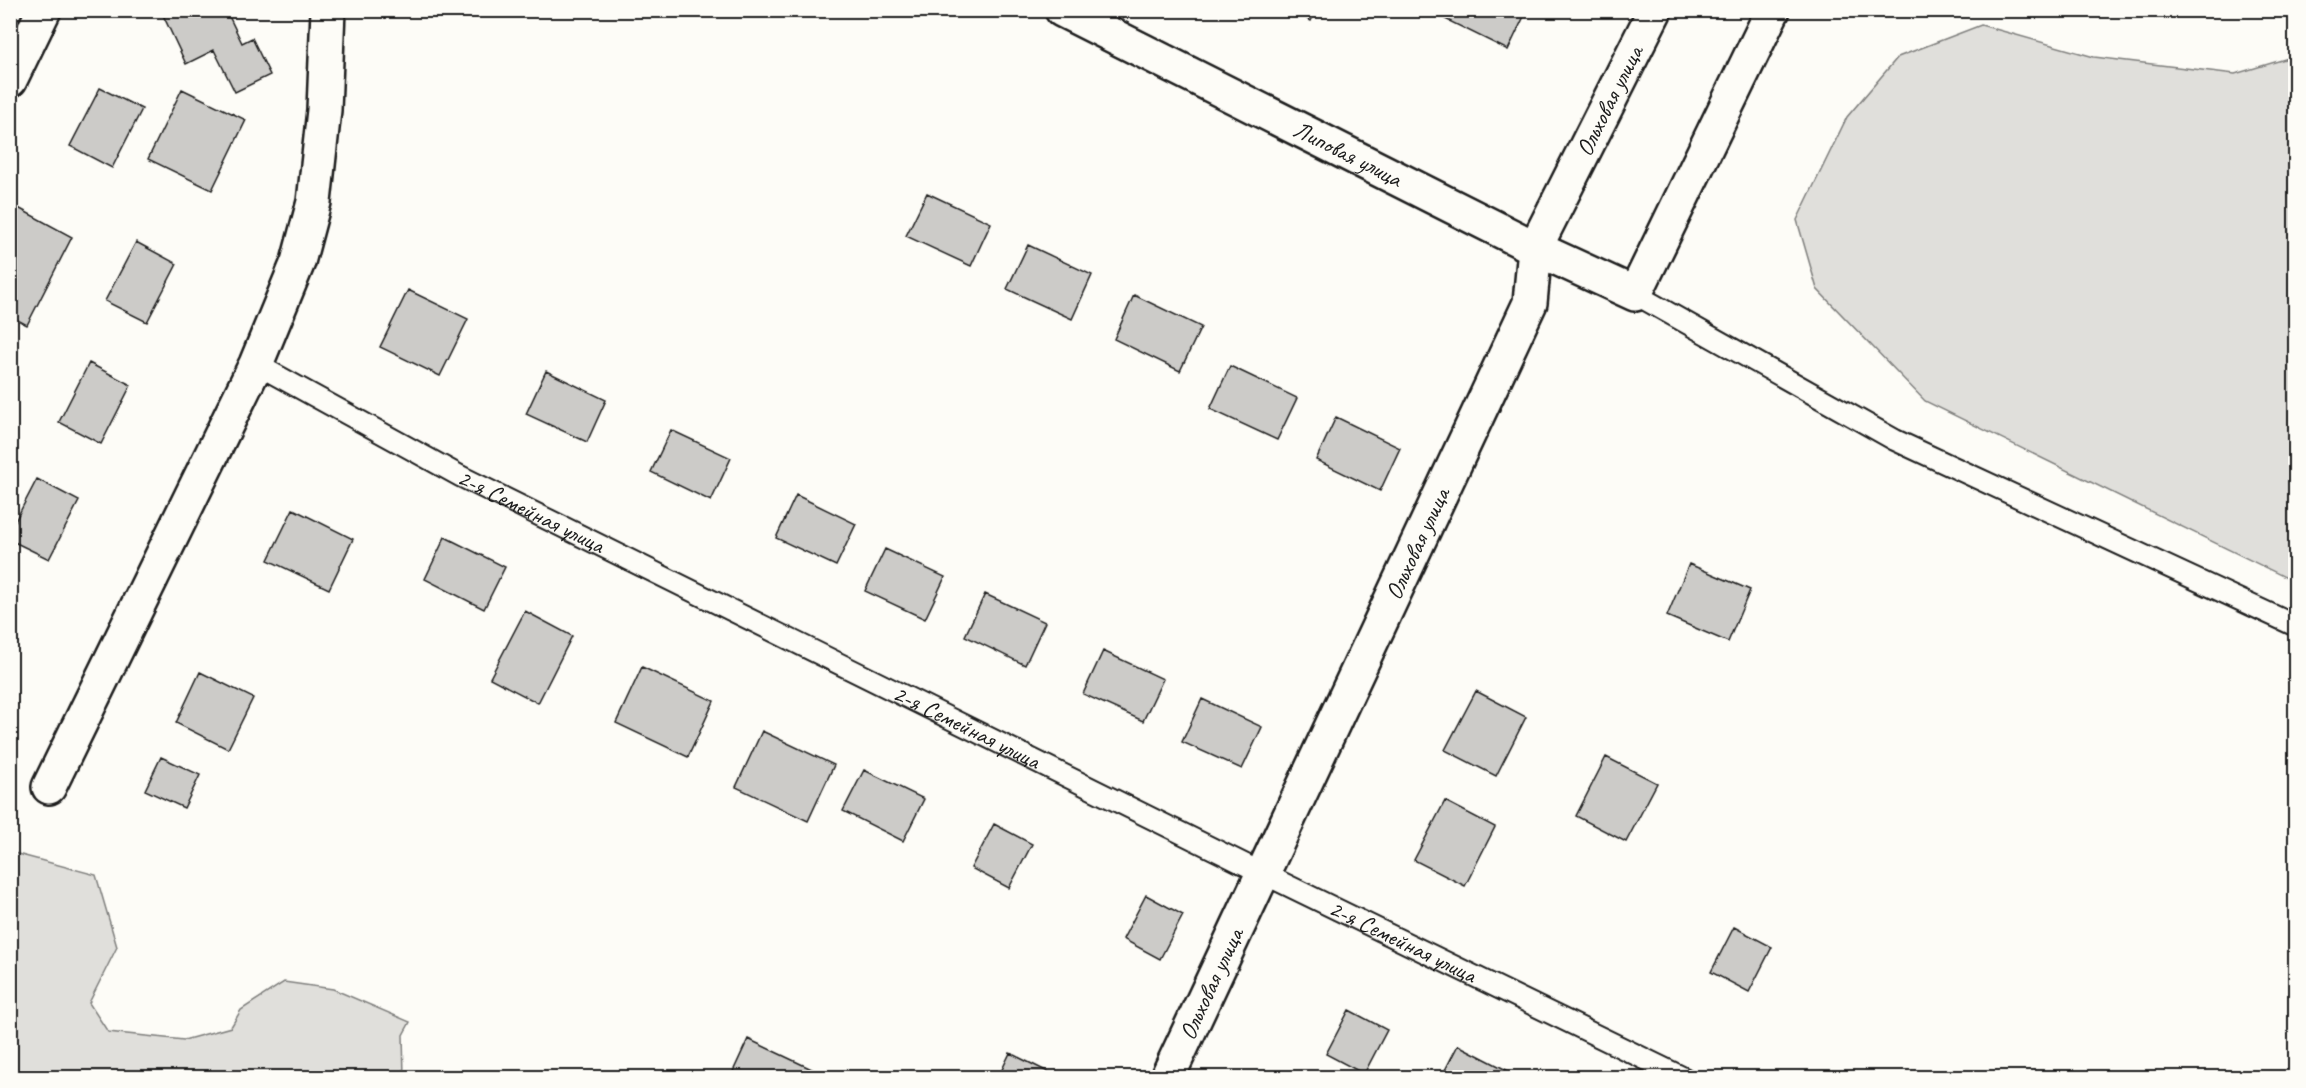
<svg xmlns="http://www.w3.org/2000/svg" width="2306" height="1088" font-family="Caveat,sans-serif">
<rect width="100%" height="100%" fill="#fdfcf7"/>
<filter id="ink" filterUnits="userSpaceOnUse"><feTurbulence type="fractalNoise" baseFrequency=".0167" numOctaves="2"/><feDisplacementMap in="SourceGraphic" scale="12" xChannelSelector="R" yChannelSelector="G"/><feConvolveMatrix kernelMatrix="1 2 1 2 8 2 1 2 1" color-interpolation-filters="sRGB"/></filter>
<g filter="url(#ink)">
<path fill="#e0dfdb" stroke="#7e7e7c" stroke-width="1.5" d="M1981,25L2094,57L2235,74L2295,56V582L1925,401L1817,289L1797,220L1847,117L1898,57Z
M10,852L96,875L117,947L89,1003L108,1032L184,1040L231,1027L241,1010L284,982L333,989L410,1022L403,1035L404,1077H11Z"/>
<path fill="#cccbc8" stroke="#1c1c1c" stroke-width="1.5" d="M172,10H226L242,43L252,38L270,75L235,92L214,50L186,64L163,15Z
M1290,10H1316L1311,21Z
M1449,10H1527L1508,50L1445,19Z
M100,88L142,109L112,168L70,146Z
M182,89L246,120L212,190L148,159Z
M927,193L991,223L971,266L906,236Z
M11,204L72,237L27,325L10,316Z
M136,242L177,264L147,322L105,301Z
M1028,245L1092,275L1072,319L1007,289Z
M408,290L468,319L440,376L380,347Z
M1134,295L1201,327L1180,371L1114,339Z
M89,363L131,385L101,444L59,422Z
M1230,366L1297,398L1277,440L1210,409Z
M546,371L606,400L587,442L526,414Z
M1336,417L1400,448L1380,491L1316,460Z
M671,430L731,458L711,501L651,472Z
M37,479L79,501L49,559L10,540V531Z
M796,495L856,524L836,566L776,538Z
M293,509L353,539L329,589L268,560Z
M445,537L505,567L484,609L425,579Z
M885,549L945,577L925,619L865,591Z
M1689,564L1750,590L1728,642L1667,616Z
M985,594L1045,622L1025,665L965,636Z
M525,611L572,636L538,703L490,678Z
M1103,651L1163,679L1143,721L1083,694Z
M642,667L714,701L688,757L616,723Z
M200,672L253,698L228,749L176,723Z
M1476,691L1526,717L1496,776L1445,750Z
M1202,699L1262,727L1242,769L1182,742Z
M762,731L834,765L808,821L736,787Z
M161,757L200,775L184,808L145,790Z
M1606,757L1657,783L1626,842L1576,816Z
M864,770L924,799L903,841L843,811Z
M1445,801L1495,827L1465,886L1414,860Z
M994,824L1032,844L1009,888L971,868Z
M1146,895L1183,915L1160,959L1123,939Z
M1734,927L1772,947L1749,992L1711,972Z
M1349,1010L1387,1030L1364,1074L1326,1054Z
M748,1039L820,1073L818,1078H730Z
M1458,1045L1520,1077V1078H1441Z
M1010,1053L1060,1078H998Z"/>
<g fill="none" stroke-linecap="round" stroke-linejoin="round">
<g stroke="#1c1c1c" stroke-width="24">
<g id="lane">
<path d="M1635,294L1895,440L2296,626"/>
<path id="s1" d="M256,364L460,476L1262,873L1684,1078"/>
</g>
</g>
<g stroke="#1c1c1c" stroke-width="38">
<g id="street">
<path id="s2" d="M1062,10L1535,248L1635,294L1773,10"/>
<path d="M10,80L44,10"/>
<path d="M49,787L256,364L298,262L314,202L324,110L328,10"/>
<path id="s3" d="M1167,1078L1530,303L1535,248L1655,10"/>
</g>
</g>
<use href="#lane" stroke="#fdfcf7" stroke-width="20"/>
<use href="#street" stroke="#fdfcf7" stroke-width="33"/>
</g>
</g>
<g text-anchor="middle" stroke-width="4.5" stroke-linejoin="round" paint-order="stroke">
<g font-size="24" fill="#1c1c1c" stroke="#fdfcf7">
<text dy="8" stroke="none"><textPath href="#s3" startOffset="1076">Ольховая улица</textPath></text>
<text dy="8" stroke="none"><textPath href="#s2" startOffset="320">Липовая улица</textPath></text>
<text dy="8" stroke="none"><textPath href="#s1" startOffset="312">2-я Семейная улица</textPath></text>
<text dy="8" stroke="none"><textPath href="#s3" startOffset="590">Ольховая улица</textPath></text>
<text dy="8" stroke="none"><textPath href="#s1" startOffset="798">2-я Семейная улица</textPath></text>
<text dy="8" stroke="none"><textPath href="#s1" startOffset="1284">2-я Семейная улица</textPath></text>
<text dy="8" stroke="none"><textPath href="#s3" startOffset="104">Ольховая улица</textPath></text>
</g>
</g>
<rect width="2306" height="1088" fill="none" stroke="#fdfcf7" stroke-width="36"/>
<rect x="18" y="18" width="2270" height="1052" fill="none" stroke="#1c1c1c" stroke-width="2" filter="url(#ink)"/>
</svg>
